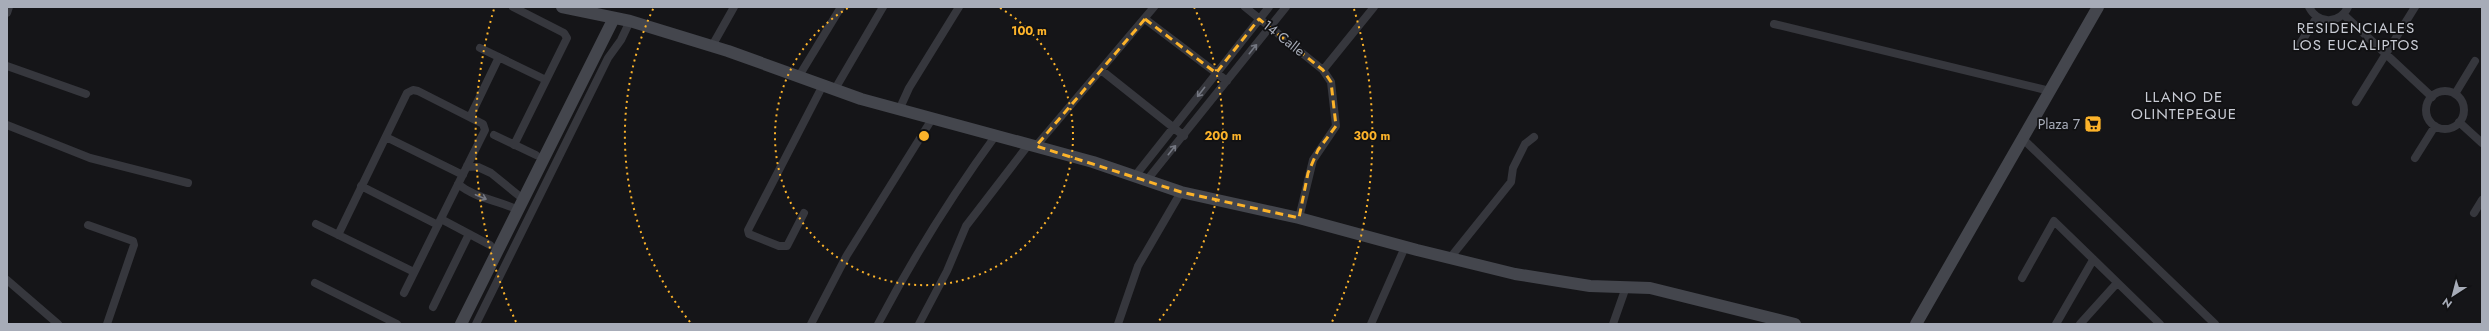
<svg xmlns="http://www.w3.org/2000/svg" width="2489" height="331" font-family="Jost,sans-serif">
<rect width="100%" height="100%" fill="#151518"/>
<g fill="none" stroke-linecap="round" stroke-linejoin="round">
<path stroke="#36373d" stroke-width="8" d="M513,7L564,33L567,38L514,145
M1245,7L1323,70L1331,82L1336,126L1313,160L1299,218
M2309,7C2318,25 2340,24 2348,7
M7,13L9,7
M2344,15L2432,97
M1145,19L1227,81
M1774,24L2050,91
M712,46L734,7
M2298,47L2317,17
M480,48L546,80
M7,66L86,94
M1101,70L1184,136
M1323,70L1374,7
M799,76L841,7
M835,89L883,7
M2426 110a19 19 0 1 1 38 0a19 19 0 1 1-38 0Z
M2455,94L2475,61
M2356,102L2415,7
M899,110L909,88L959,7
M470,117L499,57
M2459,122L2482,143
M7,125L90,158L188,183
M494,135L536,155
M386,137L463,175
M2023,139L2215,324
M1036,146L1154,7
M2415,158L2435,126
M467,166L478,167L491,173L523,199
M1135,176L1269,7
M1147,180L1286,7
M458,184C476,199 498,200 518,210
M361,186L438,225
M804,213L787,246H779L749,234L748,230L823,85
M2474,213L2482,200
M441,219L490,245
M316,224L414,272
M88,225L133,241L134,245L107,324
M338,235L407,93L413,90L418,91L483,124L485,130L404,293
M1450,258L1511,182L1513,168L1525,144L1534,137
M2022,278L2054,221L2160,324
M7,280L58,324
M315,283L397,324
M433,307L469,234
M476,324L608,58L621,40L630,21
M811,324L847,255L932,119
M878,324C913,258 952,195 996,135
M919,324L947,271L966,226L1029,144
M1118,324L1138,266L1181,192
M1371,324L1405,247
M1613,324L1626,287
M2056,324L2093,260
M2080,324L2117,283"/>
<path stroke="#44464d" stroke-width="12" d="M562,7L630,21L728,51L861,99L1093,162L1181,192L1299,218L1417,250L1515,274L1590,286L1650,288L1795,324
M461,324L614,18
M1916,324L2098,7"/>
</g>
<defs><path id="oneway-shaft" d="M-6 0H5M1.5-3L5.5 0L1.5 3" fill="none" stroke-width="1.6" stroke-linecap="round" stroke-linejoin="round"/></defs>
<g stroke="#747781">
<use href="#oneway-shaft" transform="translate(1253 49) rotate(-51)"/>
<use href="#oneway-shaft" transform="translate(1201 92) rotate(128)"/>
<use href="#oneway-shaft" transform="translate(1172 150) rotate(-51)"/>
<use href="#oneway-shaft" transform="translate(481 197) rotate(23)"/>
</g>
<path fill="none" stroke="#fcb32a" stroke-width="3" stroke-dasharray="8 5" stroke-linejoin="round" d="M1145,19L1216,73L1259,19L1323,70L1331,82L1336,126L1318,150L1308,173L1299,218L1181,192L1036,146Z"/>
<g fill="none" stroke="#fcb32a" stroke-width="2" stroke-dasharray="2 4">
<path d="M1000 8A149 149 0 1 1 848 8"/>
<path d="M690 322A299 299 0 0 1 654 7M1194 7A299 299 0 0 1 1158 322"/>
<path d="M516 322A448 448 0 0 1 494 9M1354 9A448 448 0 0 1 1332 322"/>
</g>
<defs>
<g id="supermarket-square" transform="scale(0.9)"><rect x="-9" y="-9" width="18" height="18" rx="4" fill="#fcb32a" stroke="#111113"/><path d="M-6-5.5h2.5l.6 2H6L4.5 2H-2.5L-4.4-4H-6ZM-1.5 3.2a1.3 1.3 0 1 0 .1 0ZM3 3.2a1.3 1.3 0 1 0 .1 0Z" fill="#111"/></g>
</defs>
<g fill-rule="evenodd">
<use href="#supermarket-square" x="2093" y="124"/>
</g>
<g text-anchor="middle" stroke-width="3.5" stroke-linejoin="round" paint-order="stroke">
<g font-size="14" fill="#a7acb8" stroke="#111113">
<text transform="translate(1284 38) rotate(38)" y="5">14 Calle</text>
</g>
<g font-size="14" fill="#a7acb8" stroke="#111113" text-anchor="end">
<text x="2080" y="129">Plaza 7</text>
</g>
<g font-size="15" letter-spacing="1" fill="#c8cbd4" stroke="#111113">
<text x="2356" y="33">RESIDENCIALES<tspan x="2356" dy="17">LOS EUCALIPTOS</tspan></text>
<text x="2184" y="102">LLANO DE<tspan x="2184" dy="17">OLINTEPEQUE</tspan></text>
</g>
</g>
<circle cx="924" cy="136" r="6" fill="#fcb32a" stroke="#111113" stroke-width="2"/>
<g font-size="12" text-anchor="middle" font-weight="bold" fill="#fcb32a" stroke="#111113" stroke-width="3.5" stroke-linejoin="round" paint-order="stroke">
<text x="1029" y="35">100 m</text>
<text x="1223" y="140">200 m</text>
<text x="1372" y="140">300 m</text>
</g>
<rect width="2489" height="331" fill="none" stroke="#a7acb8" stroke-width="16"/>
<g transform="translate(2453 295) rotate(216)" stroke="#111113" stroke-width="3" paint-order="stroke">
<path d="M0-3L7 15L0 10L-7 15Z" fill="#a7acb8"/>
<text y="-6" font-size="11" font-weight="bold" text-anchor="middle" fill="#a7acb8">N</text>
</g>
</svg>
